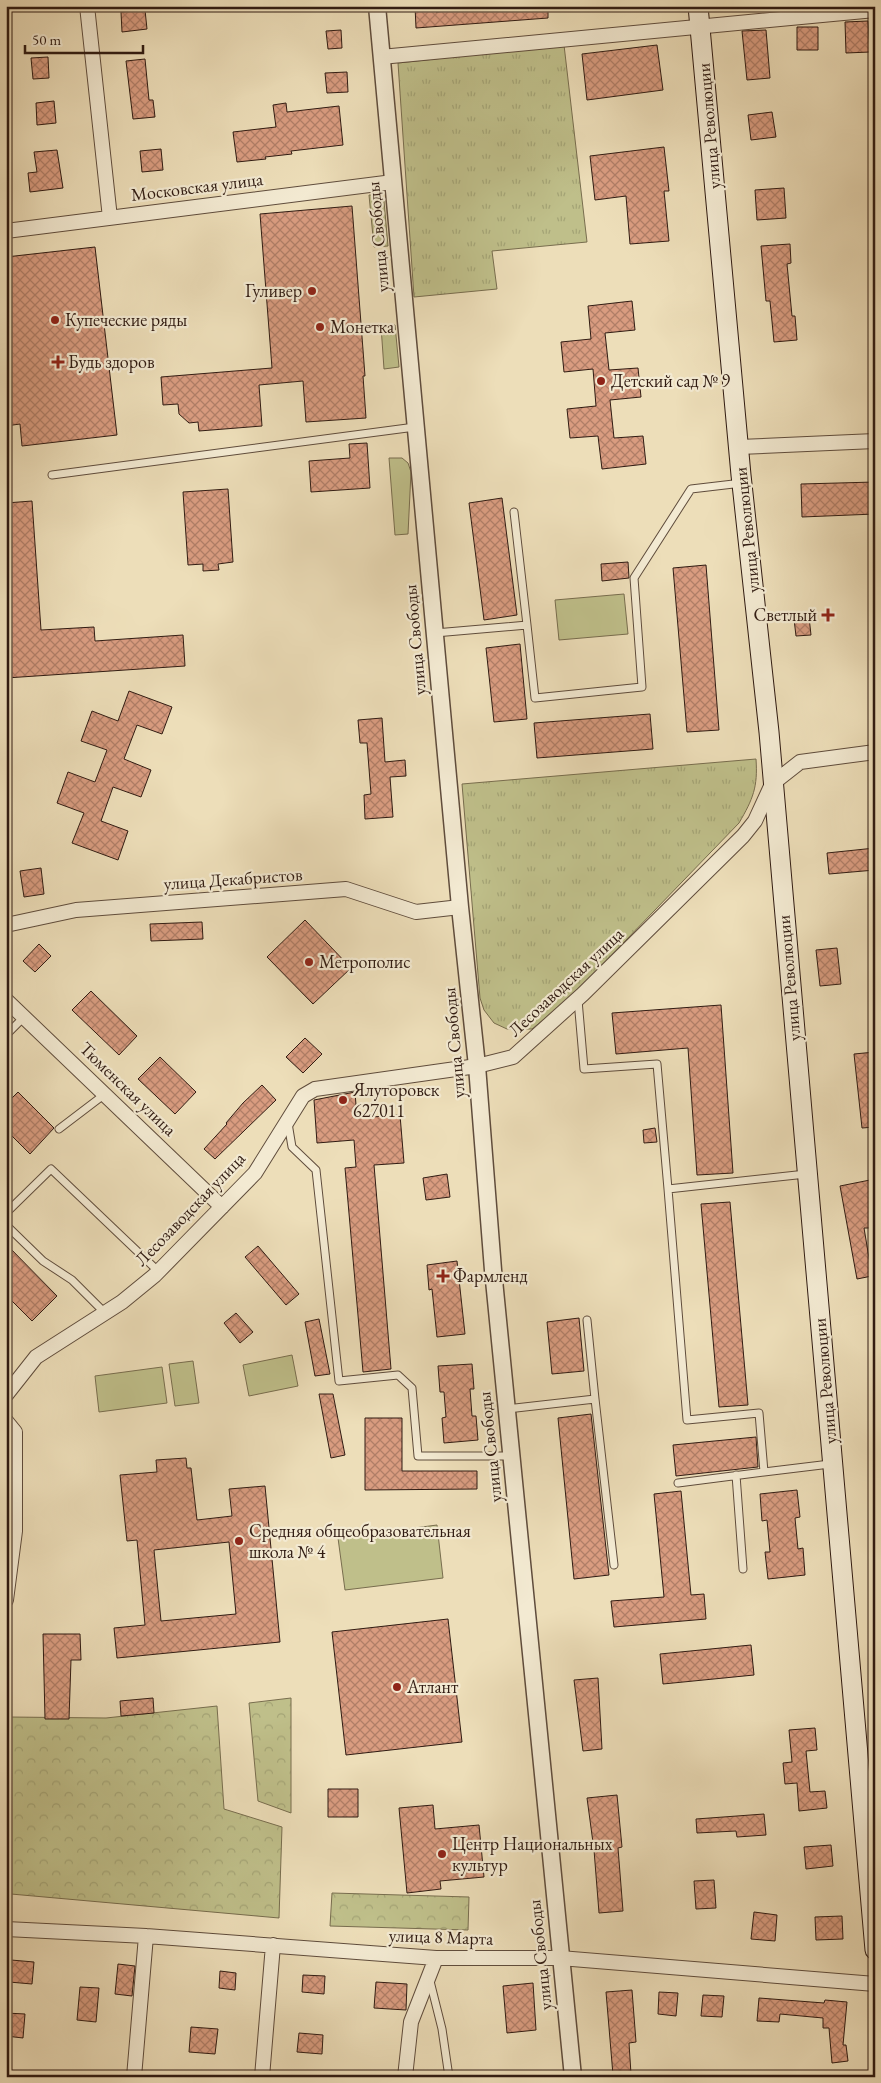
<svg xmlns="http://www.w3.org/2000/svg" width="881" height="2083" font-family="'EB Garamond',serif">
<defs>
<pattern id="forest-crowns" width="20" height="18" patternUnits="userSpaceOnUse" patternTransform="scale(1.25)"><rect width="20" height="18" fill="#bfbf8a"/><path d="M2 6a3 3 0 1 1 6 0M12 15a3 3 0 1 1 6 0" fill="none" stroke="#a4a476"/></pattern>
<pattern id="park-tufts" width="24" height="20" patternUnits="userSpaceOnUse" patternTransform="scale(1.25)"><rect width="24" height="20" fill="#bfbf8a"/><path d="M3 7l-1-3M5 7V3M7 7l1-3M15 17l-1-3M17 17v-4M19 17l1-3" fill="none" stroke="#a4a476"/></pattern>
<pattern id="building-cross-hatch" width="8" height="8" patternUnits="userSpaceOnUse" patternTransform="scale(1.25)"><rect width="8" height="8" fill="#d99c80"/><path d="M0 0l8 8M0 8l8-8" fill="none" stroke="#b07e67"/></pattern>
</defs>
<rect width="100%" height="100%" fill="#eddeb9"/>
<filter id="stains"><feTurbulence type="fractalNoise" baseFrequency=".004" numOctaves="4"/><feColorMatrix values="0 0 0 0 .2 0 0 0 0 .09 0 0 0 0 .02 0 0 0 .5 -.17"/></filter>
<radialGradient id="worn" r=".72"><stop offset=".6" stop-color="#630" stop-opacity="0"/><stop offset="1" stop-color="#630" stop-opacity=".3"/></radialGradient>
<path fill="#bfbf8a" stroke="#786d4e" d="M369,195H378L384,201L388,246L374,247Z
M395,325L399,367L384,369L381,326Z
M389,458H402L408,463L411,472L408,534L395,535Z
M624,594L628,634L559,640L555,600Z
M292,1355L298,1386L249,1396L243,1365Z
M193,1361L199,1403L175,1406L169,1364Z
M162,1367L167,1403L99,1412L95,1376Z
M437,1525L443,1578L345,1590L338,1538Z"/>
<path fill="url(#forest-crowns)" stroke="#786d4e" d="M291,1698V1813L258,1801L249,1703Z
M217,1706L224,1809L282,1827L279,1918L11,1894L9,1717L106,1718Z
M332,1893L469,1897L468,1930L330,1926Z"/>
<path fill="url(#park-tufts)" stroke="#786d4e" d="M564,45L587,242L492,251L497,289L414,297L398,63Z
M756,759C758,787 753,799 739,823L570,998L532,1029H507L494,1023L484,1010L480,998L462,784Z"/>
<path fill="url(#building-cross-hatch)" stroke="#301b12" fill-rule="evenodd" d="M415,6H436V12L502,6H548V18L416,28Z
M145,10L147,29L122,32L121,12Z
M868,21L870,52L846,53L845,22Z
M797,27H818V50H797Z
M341,30L342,48L328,49L326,31Z
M766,30L770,78L747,80L742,31Z
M657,45L663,90L587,100L582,54Z
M48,57L49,78L33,79L31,58Z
M145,59L149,100H153L155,117L133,119L126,61Z
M347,72L348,92L327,93L325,73Z
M54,101L56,123L37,125L36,103Z
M286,103L287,112L339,106L343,145L291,151L292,154L265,157L266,159L237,162L233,132L276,127L273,105Z
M772,112L776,137L751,140L748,115Z
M664,147L669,191H664L669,241L630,244L626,196L595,200L590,156Z
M161,149L163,170L142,172L140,151Z
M57,150L63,188L30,192L28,173L37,172L34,152Z
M784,188L786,218L757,220L755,190Z
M352,206L365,376H363L366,418L306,422L303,381L259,385L262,426L199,431L198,422L189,423L179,414L178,404L163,405L161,377L272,368L260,214Z
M790,244L791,263L787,264L792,316H795L797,340L774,342L770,301H766L761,246Z
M95,247L117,435L22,446L20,424L6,426V257Z
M632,301L635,330L605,333L609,370L638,368L641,397L610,400L614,438L643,436L646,464L602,469L598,436L570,438L567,409L596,406L593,369L564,372L561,342L591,339L588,306Z
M367,443L370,488L311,492L309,461L350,458L349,444Z
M875,482V514L802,517L801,484Z
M228,489L233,562L218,564L219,570L203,571V564L188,565L183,492Z
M502,498L517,615L484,620L469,503Z
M32,501L41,630L94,627L95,641L183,635L185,666L6,678V503Z
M628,562L629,578L602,581L601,564Z
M706,565L719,730L687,732L673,568Z
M809,617L811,635L796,636L794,619Z
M520,644L527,719L494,722L486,648Z
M129,691L172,707L162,734L137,725L124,759L151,770L141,797L113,787L101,821L128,831L118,860L72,843L84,813L57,803L68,772L95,782L107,750L81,741L92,711L118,721Z
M650,714L653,749L537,758L534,723Z
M382,718L385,762L405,760L406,776L390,777L393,817L365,819L364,795L371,794L367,743H360L358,720Z
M875,848V870L829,874L827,853Z
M41,868L44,894L24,897L20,871Z
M305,920L351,968L313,1004L267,957Z
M202,922L203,939L151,941L150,924Z
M39,944L51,956L35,972L23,961Z
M837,948L841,984L820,986L816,950Z
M91,991L137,1036L119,1055L72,1010Z
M721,1005L733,1173L697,1175L688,1048L616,1054L612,1013Z
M305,1038L322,1054L303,1073L286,1057Z
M875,1052V1127L862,1128L854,1054Z
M160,1057L196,1092L175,1114L138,1079Z
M262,1085L276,1100L215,1159L204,1149L227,1124L226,1123L243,1103Z
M18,1092L54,1128L30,1154L6,1130V1104Z
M355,1092L357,1118L400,1115L404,1163L374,1165L391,1369L363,1372L345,1168L356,1167L354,1140L317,1143L314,1100Z
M655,1128L657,1142L644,1143L643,1130Z
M447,1174L450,1197L426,1200L423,1178Z
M875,1179V1228H864L872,1276L857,1279L840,1186Z
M730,1202L748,1405L719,1407L701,1204Z
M6,1244L57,1296L32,1321L6,1295Z
M258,1246L299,1294L286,1305L245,1257Z
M457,1261L465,1334L437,1337L432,1289L429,1290L427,1265Z
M236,1313L253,1332L240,1343L224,1323Z
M579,1318L584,1371L552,1374L547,1322Z
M319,1319L330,1374L315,1376L305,1322Z
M472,1364L474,1389H470L472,1416H476L478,1440L444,1443L442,1418L446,1417L444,1392H440L438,1366Z
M319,1394H333L345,1455L331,1458Z
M591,1414L609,1575L574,1579L558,1418Z
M365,1418H402V1471H477V1489L365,1490Z
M756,1437L758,1467L676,1476L673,1445Z
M186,1458L187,1468H191L197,1520L232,1516L229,1489L265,1486L280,1642L117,1658L114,1628L145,1625L137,1540L127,1541L120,1475L157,1472L156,1460ZM229,1542L236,1614L161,1621L154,1550Z
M797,1490L800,1517L795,1518L798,1549L803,1548L805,1575L768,1579L765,1552H770L767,1520L762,1521L760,1494Z
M681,1491L691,1595L704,1594L706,1619L614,1627L611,1601L664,1597L654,1494Z
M448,1619L462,1742L346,1755L332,1632Z
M43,1634H80L81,1660H71L69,1719H45Z
M751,1645L754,1675L663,1684L660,1654Z
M598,1678L602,1749L583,1751L574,1680Z
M153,1698L154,1713L121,1716L120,1701Z
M815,1728L817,1750L806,1751L810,1792L825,1791L827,1808L799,1811L797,1783L785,1784L783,1763L792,1762L789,1730Z
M328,1789H358V1817H328Z
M617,1795L622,1847L618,1848L623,1911L599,1913L594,1850L587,1798Z
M433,1805L435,1829L479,1825L484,1877L440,1881L441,1889L407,1893L399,1808Z
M764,1814L766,1835L737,1837L736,1831L697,1833L696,1819Z
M831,1845L833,1866L806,1869L804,1847Z
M714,1880L716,1908L696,1909L694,1881Z
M754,1912L777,1915L775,1941L751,1939Z
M842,1916L843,1939L816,1940L815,1917Z
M11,1960L34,1962L32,1984L9,1982Z
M118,1964L135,1966L132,1996L115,1994Z
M220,1971L236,1973L235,1990L219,1988Z
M303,1975L325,1976L324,1994L302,1992Z
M376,1982L407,1984L406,2010L374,2008Z
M533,1983L536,2030L507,2033L503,1986Z
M80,1987L99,1988L96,2022L77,2020Z
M632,1990L636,2042L629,2043L631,2074L613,2075L606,1992Z
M659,1992L678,1993L676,2016L658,2014Z
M703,1995L724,1996L722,2017L701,2016Z
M759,1998L824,2003L825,2000L847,2002L843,2045H846L848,2061L832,2063L829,2028H823V2018L780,2014L779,2022L757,2021Z
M6,2013L25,2014L23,2038L6,2036Z
M191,2027L218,2029L215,2054L189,2052Z
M299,2033L323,2035L322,2054L297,2052Z"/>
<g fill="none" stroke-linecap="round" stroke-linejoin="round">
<g stroke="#5f4c3c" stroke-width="9">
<path id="service" d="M52,475L415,427
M514,512L527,625
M435,633L527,625L535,698L642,687L634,578L691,489L742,483
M578,1000L584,1069L657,1064L668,1189L806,1174
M6,1035L25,1016
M288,1123L292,1147L316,1170L339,1381L398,1375L412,1388L418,1456H511
M59,1129L105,1094
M668,1189L687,1420L759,1413L764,1472L830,1464
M6,1213L51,1169L158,1271
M6,1225L43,1261L72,1280L105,1313
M587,1320L595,1399
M507,1409L595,1399L614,1565
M736,1475L743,1569
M678,1483L764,1472
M430,1981L442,2029L449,2077"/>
</g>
<g stroke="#5f4c3c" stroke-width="16">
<path id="minor" d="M87,6L110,218
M381,57L875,10
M6,231L393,182
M739,447L875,441
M6,925L76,910L346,889L416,912L460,907
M6,1000L222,1207
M6,1395L36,1357L122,1302L155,1275L255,1173L303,1096L315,1089L477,1066L513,1057L583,994L743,836L755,821L772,784L800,762L875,752
M6,1421L15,1432V1531L6,1600
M6,1929L146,1936L436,1958H560L875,1984
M134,2077L146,1936
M262,2077L273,1945
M405,2077L411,2022L436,1958"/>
</g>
<g stroke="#5f4c3c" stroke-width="19">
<path id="tertiary" d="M377,6L460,907L477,1066L493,1270L573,2077"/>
</g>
<g stroke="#301b12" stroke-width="21">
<path id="secondary" d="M698,6L741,475L769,732L875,1950"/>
</g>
<use href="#service" stroke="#f3ead2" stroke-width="7"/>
<use href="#minor" stroke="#f3ead2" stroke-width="14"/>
<use href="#tertiary" stroke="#f3ead2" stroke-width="16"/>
<use href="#secondary" stroke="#f3ead2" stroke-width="19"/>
</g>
<g fill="#8f2418" stroke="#f3ead2" stroke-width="2">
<circle cx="312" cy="291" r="5"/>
<circle cx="55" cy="320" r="5"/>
<circle cx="320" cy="327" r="5"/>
<path d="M55.5 354.5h5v5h5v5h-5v5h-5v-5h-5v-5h5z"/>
<circle cx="601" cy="381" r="5"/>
<path d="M825.5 607.5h5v5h5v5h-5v5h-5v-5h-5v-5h5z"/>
<circle cx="309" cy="962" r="5"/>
<circle cx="343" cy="1100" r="5"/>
<path d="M440.5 1268.5h5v5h5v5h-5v5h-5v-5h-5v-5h5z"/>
<circle cx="239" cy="1541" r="5"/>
<circle cx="397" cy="1687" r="5"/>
<circle cx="442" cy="1854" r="5"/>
</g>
<g text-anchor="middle" stroke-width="4.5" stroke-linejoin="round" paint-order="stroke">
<g font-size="18" fill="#301b12" stroke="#f3ead2">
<text transform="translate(709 126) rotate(-95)" y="6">улица Революции</text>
<text transform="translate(197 187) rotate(-7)" y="6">Московская улица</text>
<text transform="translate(378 237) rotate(-95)" y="6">улица Свободы</text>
<text transform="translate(747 530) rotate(-96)" y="6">улица Революции</text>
<text transform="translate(415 640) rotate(-95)" y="6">улица Свободы</text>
<text transform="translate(233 879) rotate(-4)" y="6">улица Декабристов</text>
<text transform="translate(789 978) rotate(-95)" y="6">улица Революции</text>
<text transform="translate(566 982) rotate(-43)" y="6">Лесозаводская улица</text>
<text transform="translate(454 1043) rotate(-95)" y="6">улица Свободы</text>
<text transform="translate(128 1089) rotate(44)" y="6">Тюменская улица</text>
<text transform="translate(190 1209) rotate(-46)" y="6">Лесозаводская улица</text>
<text transform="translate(825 1381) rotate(-95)" y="6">улица Революции</text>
<text transform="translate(490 1447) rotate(-96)" y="6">улица Свободы</text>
<text transform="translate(441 1937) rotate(2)" y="6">улица 8 Марта</text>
<text transform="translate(540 1955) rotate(-96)" y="6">улица Свободы</text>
</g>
<g font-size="18" fill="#301b12" stroke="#f3ead2" text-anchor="start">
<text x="302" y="297" text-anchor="end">Гуливер</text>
<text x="65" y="326">Купеческие ряды</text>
<text x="330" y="333">Монетка</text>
<text x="68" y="368">Будь здоров</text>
<text x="611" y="387">Детский сад № 9</text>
<text x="817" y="621" text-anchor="end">Светлый</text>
<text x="319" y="968">Метрополис</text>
<text x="353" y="1096">Ялуторовск<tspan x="353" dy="21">627011</tspan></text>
<text x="453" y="1282">Фармленд</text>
<text x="249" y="1537">Средняя общеобразовательная<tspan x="249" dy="21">школа № 4</tspan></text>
<text x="407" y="1693">Атлант</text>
<text x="452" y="1850">Центр Национальных<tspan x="452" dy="21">культур</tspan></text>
</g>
</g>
<rect width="881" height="2083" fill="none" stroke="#eddeb9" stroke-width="25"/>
<rect x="8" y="8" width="866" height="2068" fill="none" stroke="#301b12" stroke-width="2.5"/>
<rect x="12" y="12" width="856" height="2058" fill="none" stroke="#301b12"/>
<path d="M25 45v8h118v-8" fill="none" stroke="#301b12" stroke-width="2.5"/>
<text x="32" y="45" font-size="15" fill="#301b12" stroke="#f3ead2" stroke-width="4" paint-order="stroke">50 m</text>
<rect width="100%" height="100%" filter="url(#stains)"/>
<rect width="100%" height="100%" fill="url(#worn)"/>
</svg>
